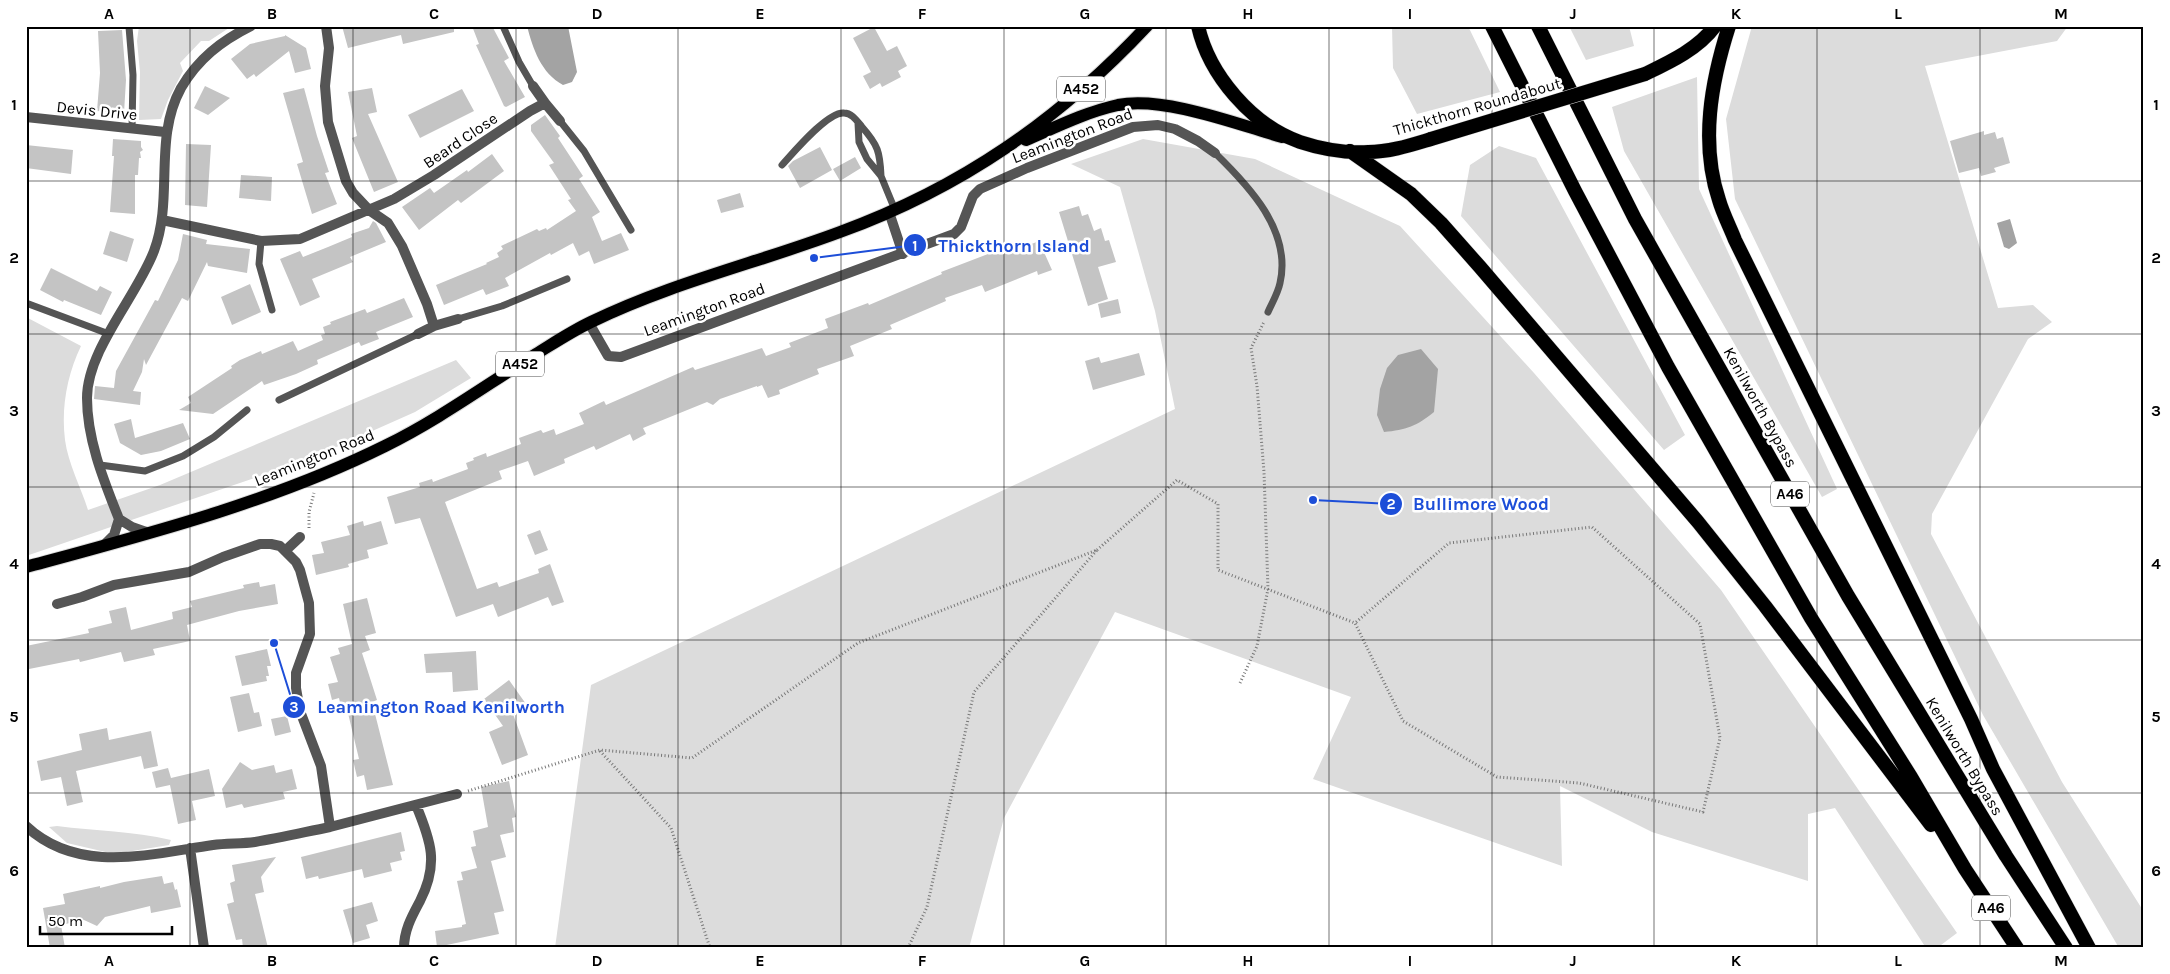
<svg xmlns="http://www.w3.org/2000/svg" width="2170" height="974" font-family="Karla,sans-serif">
<rect width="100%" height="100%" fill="#fff"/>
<path fill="#dcdcdc" d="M139,26H232L209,41H201L180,63L183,71L168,100L161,119L139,120L140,72L137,41Z
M1392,26H1468L1500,92L1417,114L1393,68Z
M1569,26H1629L1634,46L1586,60Z
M1752,26H2068L2057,41L1925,66L1998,308L2033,305L2052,322L2028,339L1932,514L1931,534L2062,782L2144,912V948H2119L1983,715L1735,199L1726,119Z
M1697,77L1699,189L1837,489L1822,497L1624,151L1612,107Z
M1143,139L1255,159L1400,226L1534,373L1721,590L1957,933L1937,948H1926L1835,808L1808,814V881L1652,832L1560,786L1562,866L1313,779L1351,697L1115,612L1004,818L969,948H555L591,685L1175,409L1155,311L1120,187L1071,164Z
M1499,146L1536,158L1685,435L1664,450L1461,216L1470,165Z
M26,317L81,346C67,375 61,408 65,440C68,463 81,488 88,510L160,485L456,360L471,378L415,412L307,460L26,556Z
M57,826C95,831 133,831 171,840L169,845L114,854L67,843L49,827Z"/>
<path fill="#a3a3a3" d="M527,26H568L577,72L572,82L563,85C541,73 533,49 527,26Z
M2010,219L2017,243L2009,249L2004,247L1997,223Z
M1421,349L1438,369L1434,412C1417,426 1406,430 1384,432L1377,415L1380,389L1387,368L1398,355Z"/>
<path fill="#c4c4c4" d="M342,26H454V32L403,44L401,35L348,48Z
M472,26H492L509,58L504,61L525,97L506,107L504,106L476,45L479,44Z
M874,27L887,51L897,46L907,66L898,71L901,77L882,87L880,83L870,89L863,76L871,72L853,38Z
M122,30L126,80L124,113L97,111L100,73L98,31Z
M285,35L306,48L311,69L295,73L289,51L256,77L254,74L247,79L231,59L250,44L285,36Z
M205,86L230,98L208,115L194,108Z
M304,88L317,136L329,172L325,173L337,204L312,214L297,164L303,162L283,93Z
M372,88L377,112L368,114L398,182L374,192L352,138L357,136L348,92Z
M462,89L474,111L420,138L408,115Z
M545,115L560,136L558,138L583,176L579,179L600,212L592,217L602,241L621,233L629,250L594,264L589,251L579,256L573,243L551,255L550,253L505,278L509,286L486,295L483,289L444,305L436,285L487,264L486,263L499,257L497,253L503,249L501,246L537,229L539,231L546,228L547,230L576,211L568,200L571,199L549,165L554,163L531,131V125Z
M1984,131V135L1995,132L1997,139L2003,137L2010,163L1994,168L1996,172L1981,176L1979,168L1959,173L1950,141Z
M113,139L141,141V147L143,150L140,152L141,158H139L138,175H135V214L110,212L114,156H112Z
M186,144L211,145L207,207L185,205Z
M26,145L73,150L71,174L26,168Z
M820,147L832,170L800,188L788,166L793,161Z
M492,154L504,171L461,203L458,200L419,230L402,207L430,188L434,193L467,170L468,172Z
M855,157L861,168L840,181L833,169Z
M241,175L272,177L271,201L239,198Z
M740,193L744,207L721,213L717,200Z
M1079,206L1082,216L1088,214L1094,231L1101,228L1105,241L1109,240L1116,262L1098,267L1108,299L1088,306L1059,212Z
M373,221L376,223L386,242L350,257L353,262L312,279L320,297L300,306L280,259L300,251L303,257L328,247L352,237L351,234L369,228Z
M110,231L134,239L127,262L103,254Z
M183,234L207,240L206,244L250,249L247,273L208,266L207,262L188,301L182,298L146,365L144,359L142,372L133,391L141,392L140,405L94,399L95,386L114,388L116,371L155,300L158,301L178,260Z
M1022,241L1024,247L1039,241L1052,270L1038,275L1037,271L985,292L982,285L945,298L946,301L890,325L892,329L850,346L854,356L817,369L819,374L779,390L780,394L768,398L762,385L757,387V386L720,399L713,405L707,402L643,428L646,434L633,441L630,434L596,450L594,446L564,459L565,463L534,476L528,461L499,471L502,479L445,502L477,589L497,582L499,587L539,573L538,569L550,564L564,602L552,606L548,597L498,617L493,604L456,617L420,518L395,524L387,497L420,487L419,483L432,479L433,482L468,469L466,463L474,460L473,458L486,453L487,457L521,444L519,438L541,430L543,433L554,429L556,435L584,424L579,413L604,401L606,405L693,367L695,370L762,348L766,356L791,347L789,343L828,328L825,319L868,303L869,305L942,274L941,272Z
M51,268L97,291L100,286L112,292L101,315L64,300L63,302L40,290Z
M250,284L261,312L232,325L221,297Z
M404,298L413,317L376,332L379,339L361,346L359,342L317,360L318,364L296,374L264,385L262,381L213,414L179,410L191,403L188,397L232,368L231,366L240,360L261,351L262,354L293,341L298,351L323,340L321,335L325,334L323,327L331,324L330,322L365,309L367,313Z
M1118,299L1121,313L1101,318L1098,304Z
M1139,353L1145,375L1093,390L1085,361L1099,357L1101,363Z
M131,419L135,438L183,423L190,439L161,451L141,455L120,443L114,424Z
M363,521L364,526L381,521L388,544L367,550L369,558L348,564L349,567L316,575L312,555L324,553L321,542L350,535L347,526Z
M540,530L548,550L535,555L527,535Z
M259,582L260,587L275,584L278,604L239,611L187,625L190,641L153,649L155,655L124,662L121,652L80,662L79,659L29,669L26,646L89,633L88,629L112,623L109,611L126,607L131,630L173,619L172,612L192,607L190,601L244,588L243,585Z
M367,598L376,633L365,636L370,650L362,653L377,700L372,702L393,785L367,790L364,775L357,777L353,760L359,759L347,709L342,711L339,698L332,700L328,684L338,682L330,657L340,654L338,648L352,644L343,604Z
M267,649L271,666H267L269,676H266L267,681L242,686L235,656Z
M476,651L478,690L453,692L452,672L426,673L424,654Z
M509,680L526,704L513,714L528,755L502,765L489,732L503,726L484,699Z
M249,693L254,713L259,712L262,726L238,732L230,697Z
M287,716L291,732L275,736L271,719Z
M107,728L109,740L151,731L158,766L144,769L141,756L76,771L83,802L67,806L61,777L41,781L37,761L82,750L79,734Z
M240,762L252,770L274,765L276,773L292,769L297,789L283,792L285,799L244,808L242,804L226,808L222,789Z
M168,768L171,778L209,769L215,796L192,801L196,820L178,824L170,785L156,788L152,772Z
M509,781L516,817L512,818L514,832L500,835L506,857L491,861L504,911L494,913L499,934L437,947L435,931L462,927V925L466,924L457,881L463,880L461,872L477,868L471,847L476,846L473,831L488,827L481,787Z
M401,832L405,851L400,852L402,860L390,863L392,871L364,878L362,869L319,879L318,876L306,879L301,857Z
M276,857L261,877L264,892L255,894L268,948H243L242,939L236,940L227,904L234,902L230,883L235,881L232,865Z
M162,876L164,884L173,882L175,890L177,889L181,907L151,913L150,906L105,917L97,926L84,920L61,925L65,948H50L43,908L65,904L63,894L100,886V888L124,882Z
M372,902L378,921L366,925L370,938L353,943L343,910Z"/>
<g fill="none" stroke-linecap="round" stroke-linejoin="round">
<g stroke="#dbdbdb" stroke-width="14">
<path id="primary" d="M1026,140C1056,127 1086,112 1118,105C1164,96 1237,124 1282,137
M26,567C148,534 272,502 385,446C438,420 486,385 536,354C554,343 572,331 591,322C671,283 757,263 840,232C961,188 1059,120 1147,26"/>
</g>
<g stroke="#dbdbdb" stroke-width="15">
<path id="trunk" d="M1198,26C1209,75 1252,125 1300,142C1321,149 1346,153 1368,152C1390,152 1411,145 1431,139
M1492,26L1575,191L1668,367L1811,618L1911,777L1965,869L2017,948
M1538,26L1635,219L1848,596L2006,856L2066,948
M1729,26C1711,82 1700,143 1719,200C1723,214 1730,227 1735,240L1971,719L1993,769L2089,948
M1645,74C1670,62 1698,49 1715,26
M1350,151L1411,194L1441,223L1480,267L1698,522L1765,606L1931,825"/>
</g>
<path stroke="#777" stroke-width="3" stroke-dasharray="1 2.5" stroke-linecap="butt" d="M309,528V512L314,493
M1097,550L1177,480L1218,504V570L1355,623L1403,721L1497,777L1579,783L1703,812L1720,738L1700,624L1592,527L1449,543L1355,623
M1240,683L1257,646L1268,589L1264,472L1257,386L1251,348L1264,322
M600,751L671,828L710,948
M468,791L600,750L692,758L858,643L1097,550L974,692L927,907L908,948"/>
<path stroke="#555" stroke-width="7" d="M503,26L519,62L533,86
M129,27L133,75L132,129
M560,121L584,151L631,230
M858,123L859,142L867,159L881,176L895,210
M1215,153C1249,186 1292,231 1280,283C1278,293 1272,303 1268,312
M782,165C793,153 828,111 844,113C852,113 857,121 862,127C878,145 880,152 881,176
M261,241L259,264L272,310
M26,303L109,334
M458,319L502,306L567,279
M279,400L418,334
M100,465L145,471L183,456L214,437L247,410"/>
<path stroke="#555" stroke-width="10" d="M326,26L329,48L325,86L328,122L346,181L353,193L369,210L388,223L402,246L427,304L434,326L458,319
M533,86L545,103
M26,117L165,132
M889,212L903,254
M162,220L261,241L300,239L394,199L434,175L530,111L545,103L560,121
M589,323L608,356L621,357L954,234L961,227L973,196L980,189L1027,168L1133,127L1158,125L1175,129L1198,141L1215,153
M418,334L434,326
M119,519C104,481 87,440 87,398C87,350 137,296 154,251C174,198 153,139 181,88C198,59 221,41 251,26
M119,519L132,527L149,533
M102,547L114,535L119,519
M285,551L300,537
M26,826C78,875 150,854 213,845C227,843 241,844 255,842C280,838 305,832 330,827L321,766L300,711L296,688V673L310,634L309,603L300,570L296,562L280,546L271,544H260L223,557L189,572L114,585L82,597L57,604
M330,827L457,794
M190,848L204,948
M404,948C404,930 412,916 420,901C439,864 431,841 416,805"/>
<use href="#primary" stroke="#000" stroke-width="12"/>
<use href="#trunk" stroke="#000" stroke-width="14"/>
<g stroke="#dbdbdb" stroke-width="15" stroke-linecap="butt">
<path id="trunk-bridge" d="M1431,139L1645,74"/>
</g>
<use href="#trunk-bridge" stroke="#000" stroke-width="14"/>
</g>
<path fill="none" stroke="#000" stroke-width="1" stroke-opacity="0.55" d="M190,26V948M353,26V948M516,26V948M678,26V948M841,26V948M1004,26V948M1166,26V948M1329,26V948M1492,26V948M1654,26V948M1817,26V948M1980,26V948M26,181H2144M26,334H2144M26,487H2144M26,640H2144M26,793H2144"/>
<g text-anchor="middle" stroke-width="5" stroke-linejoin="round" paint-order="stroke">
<g fill="#fff" stroke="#4c4c4c" stroke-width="1">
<rect x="1057" y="76.5" width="48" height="25" rx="4"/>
<rect x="496" y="351.5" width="48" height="25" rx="4"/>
<rect x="1771" y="481.5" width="38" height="25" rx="4"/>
<rect x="1972" y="895.5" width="38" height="25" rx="4"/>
</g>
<g font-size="15" font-weight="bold" fill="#000">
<text x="1081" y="94">A452</text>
<text x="520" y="369">A452</text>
<text x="1790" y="499">A46</text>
<text x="1991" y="913">A46</text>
</g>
<g font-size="16" fill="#000" stroke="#fff">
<text transform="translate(1477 106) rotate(-16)" y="6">Thickthorn Roundabout</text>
<text transform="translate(97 110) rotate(6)" y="6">Devis Drive</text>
<text transform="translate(1072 135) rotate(-21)" y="6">Leamington Road</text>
<text transform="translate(460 140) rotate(-34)" y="6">Beard Close</text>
<text transform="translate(704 309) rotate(-20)" y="6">Leamington Road</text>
<text transform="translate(1761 407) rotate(61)" y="6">Kenilworth Bypass</text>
<text transform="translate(314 457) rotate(-22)" y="6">Leamington Road</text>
<text transform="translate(1965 756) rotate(59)" y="6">Kenilworth Bypass</text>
</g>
</g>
<path fill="none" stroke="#1d4ed8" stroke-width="2" d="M814 258L915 245M1313 500L1391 504M274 643L294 707"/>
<g fill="#1d4ed8" stroke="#fff" stroke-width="2">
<circle cx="814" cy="258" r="5"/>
<circle cx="1313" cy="500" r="5"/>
<circle cx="274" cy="643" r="5"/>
<circle cx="915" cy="245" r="12"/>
<circle cx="1391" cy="504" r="12"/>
<circle cx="294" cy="707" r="12"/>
</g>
<g font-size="15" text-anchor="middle" font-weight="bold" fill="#fff">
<text x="915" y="251">1</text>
<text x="1391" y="509">2</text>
<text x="294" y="712">3</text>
</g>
<g font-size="18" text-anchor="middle" font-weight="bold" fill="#1d4ed8" stroke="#fff" stroke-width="5" stroke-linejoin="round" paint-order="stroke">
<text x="1014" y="252">Thickthorn Island</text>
<text x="1481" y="510">Bullimore Wood</text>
<text x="441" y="713">Leamington Road Kenilworth</text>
</g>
<rect width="2170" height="974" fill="none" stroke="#ffffff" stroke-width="55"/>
<path d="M40 926v8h132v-8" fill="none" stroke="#000000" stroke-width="2.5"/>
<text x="48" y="926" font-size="15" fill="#000000" stroke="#ffffff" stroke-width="4" paint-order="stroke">50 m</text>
<rect x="28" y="28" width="2114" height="918" fill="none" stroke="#000" stroke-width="2"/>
<g font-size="16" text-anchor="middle" font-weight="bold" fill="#000">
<text x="109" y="19">A</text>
<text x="272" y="19">B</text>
<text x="434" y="19">C</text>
<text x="597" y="19">D</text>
<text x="760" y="19">E</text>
<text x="922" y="19">F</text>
<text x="1085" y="19">G</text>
<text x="1248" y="19">H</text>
<text x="1410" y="19">I</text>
<text x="1573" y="19">J</text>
<text x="1736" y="19">K</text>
<text x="1898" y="19">L</text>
<text x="2061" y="19">M</text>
<text x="14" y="110">1</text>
<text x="2156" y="110">1</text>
<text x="14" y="263">2</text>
<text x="2156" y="263">2</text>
<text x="14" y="416">3</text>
<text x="2156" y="416">3</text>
<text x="14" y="569">4</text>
<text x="2156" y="569">4</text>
<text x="14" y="722">5</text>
<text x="2156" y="722">5</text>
<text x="14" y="876">6</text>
<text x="2156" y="876">6</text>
<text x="109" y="966">A</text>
<text x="272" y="966">B</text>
<text x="434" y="966">C</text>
<text x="597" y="966">D</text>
<text x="760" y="966">E</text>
<text x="922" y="966">F</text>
<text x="1085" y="966">G</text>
<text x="1248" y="966">H</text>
<text x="1410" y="966">I</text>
<text x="1573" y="966">J</text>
<text x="1736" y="966">K</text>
<text x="1898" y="966">L</text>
<text x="2061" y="966">M</text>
</g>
</svg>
